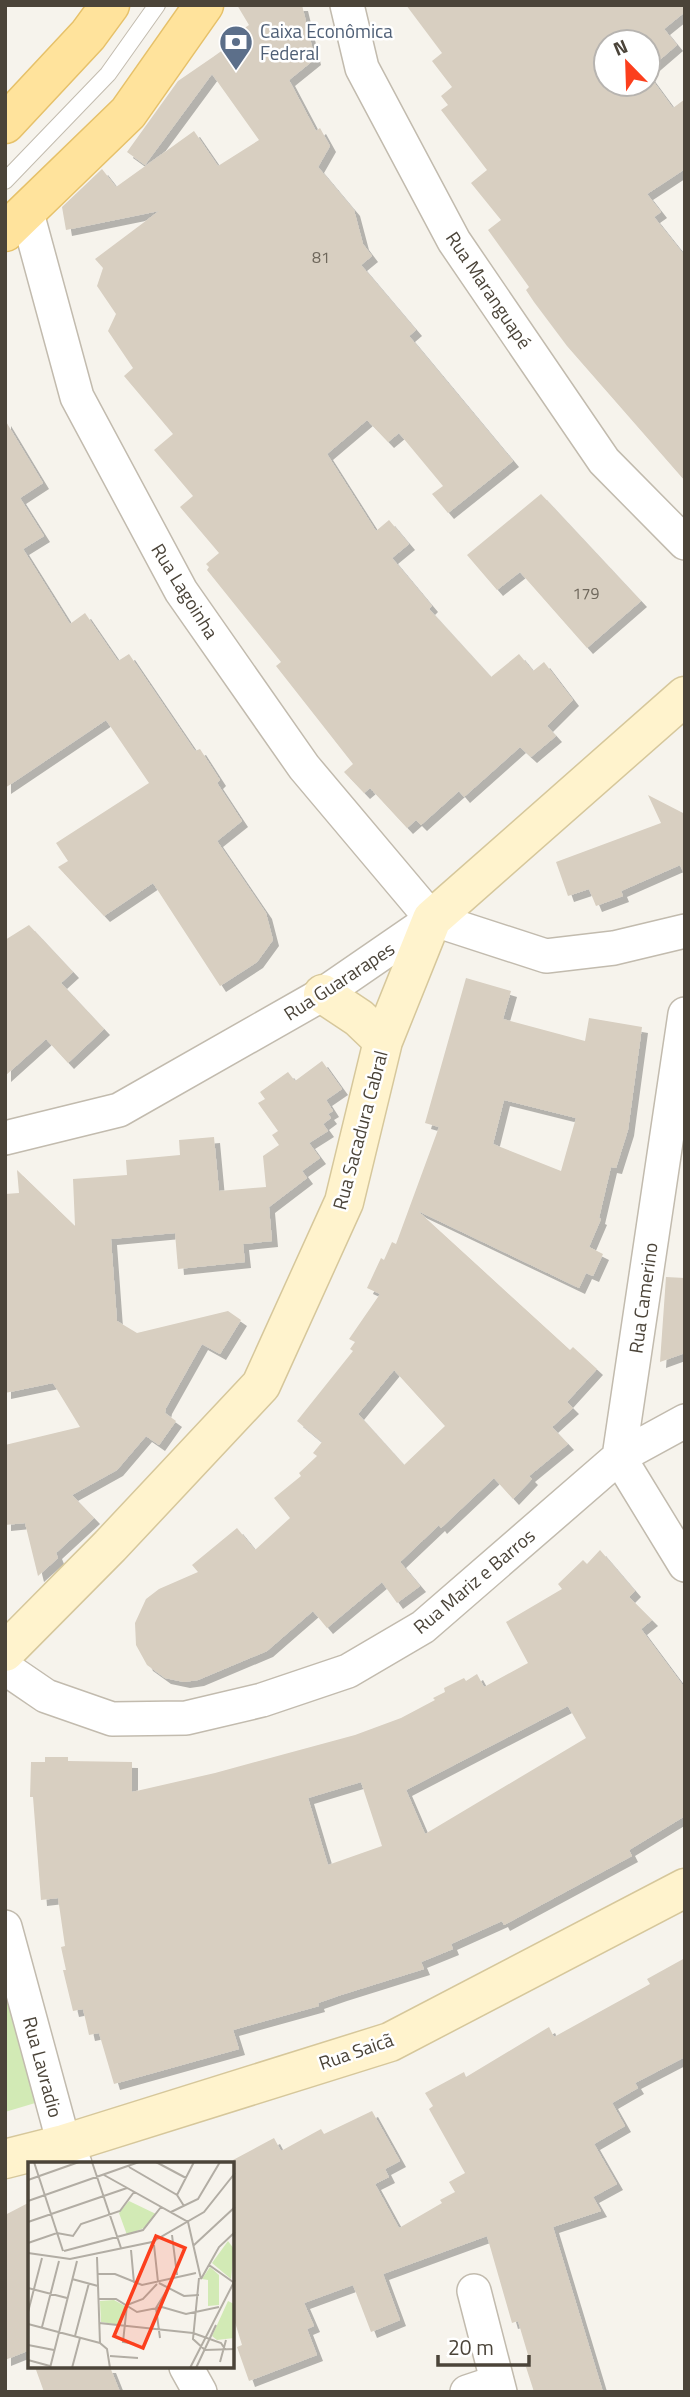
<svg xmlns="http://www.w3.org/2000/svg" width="690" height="2397" font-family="'Titillium Web',sans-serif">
<defs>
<filter id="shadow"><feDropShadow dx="6" dy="6" stdDeviation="0" flood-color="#0004"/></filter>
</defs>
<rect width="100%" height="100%" fill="#f6f3ec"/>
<path fill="#d2eab5" d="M5,1938L52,2098L5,2112Z"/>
<path fill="#d8cfc1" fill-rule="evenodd" filter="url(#shadow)" d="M237,5H302L315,59L289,80L316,131L320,128L330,146L318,167L354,210L363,244L372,256L361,265L416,330L409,336L513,461L448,513L432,494L443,486L399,433L388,442L367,420L327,454L376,531L389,520L409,544L392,558L432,606L429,609L491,677L519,654L533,671L544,662L573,700L547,726L556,736L531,757L520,747L464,797L459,791L421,825L416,820L407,828L370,788L364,793L344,772L353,764L276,666L281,662L207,570L209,567L206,564L219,553L180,507L193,496L154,450L173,434L124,376L133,368L108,331L116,314L97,286L103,268L95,259L159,211L66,230L62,207L102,169L116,187L194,131L218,166L259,140L212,74L145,165L127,152L178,81L213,57L227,47L224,42L249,25Z
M406,5H685V12L664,29L677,45L648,70V42H606V84H648V74L673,108L685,99V169L647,194L661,212L654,217L685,256V481L567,346L534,302L526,290L529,287L488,230L501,220L471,183L487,170L441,110L448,105L441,96L452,87L432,61L442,53Z
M5,420L43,483L20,498L44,536L23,549L70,624L85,613L118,661L129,654L195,751L200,749L220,780L217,783L242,821L217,841L266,913L273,940L257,962L220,986L153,883L104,916L58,867L68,861L56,843L149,783L106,720L5,788Z
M541,494L641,601L587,648L520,572L497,590L467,555Z
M648,795L685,814V876L680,865L621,891L623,896L596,906L589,889L568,896L556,862L661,823Z
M29,925L73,972L61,983L104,1029L68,1063L46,1039L5,1076V940Z
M466,978L511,991L503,1019L585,1041L589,1018L642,1027L628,1130L616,1168L611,1167L599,1218L601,1219L589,1247L603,1254L593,1276L586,1273L579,1288L418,1211L570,1350L573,1347L597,1369L567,1402L573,1408L552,1427L568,1444L529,1476L532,1479L513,1499L494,1478L441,1528L439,1525L400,1562L420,1586L397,1603L382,1582L327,1628L313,1611L267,1651L198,1680L184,1682L165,1678L147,1665L136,1645L135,1623L146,1599L159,1589L198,1572L192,1565L237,1528L255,1550L290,1518L274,1498L301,1476L299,1473L317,1456L313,1453L322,1442L297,1421L353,1351L350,1349L355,1342L349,1339L380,1294L367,1288L381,1258L384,1260L392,1242L396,1244L439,1127L425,1123ZM504,1100L576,1118L561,1171L493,1144ZM394,1370L445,1426L404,1465L358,1414Z
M322,1061L342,1089L326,1100L333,1111L328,1114L331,1118L323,1124L328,1131L309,1143L320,1158L302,1171L307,1178L269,1207L272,1241L243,1244L245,1262L178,1269L175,1233L111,1239L117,1321L137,1333L228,1311L241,1320L220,1354L202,1344L166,1408L165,1413L176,1421L159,1445L146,1436L117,1470L72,1495L94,1518L56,1553L58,1558L38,1576L25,1523L5,1525V1445L80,1427L53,1383L5,1393V1194L19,1193L17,1170L75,1226L73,1179L127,1175L126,1160L180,1155L179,1140L214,1137L219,1191L266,1187L263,1156L279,1145L272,1135L278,1131L258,1103L265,1099L260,1092L288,1072L295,1081Z
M666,1277L685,1278V1353L660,1362Z
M600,1550L635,1591L629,1597L652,1620L641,1629L685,1688V1816L629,1850L632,1856L504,1925L502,1921L451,1944L453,1949L421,1962L424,1969L341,1995L318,2003L319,2006L233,2030L239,2049L114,2084L99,2033L89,2035L83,2009L73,2011L63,1970H66L61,1947L65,1946L58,1898L41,1900L33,1797H30L31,1762H45V1757H68V1761L132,1762V1792L215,1773L355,1735L401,1718L435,1700L433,1698L445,1692L444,1688L464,1678L466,1681L477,1674L484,1687L528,1663L506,1622L562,1589L558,1584L583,1560L587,1564ZM568,1706L586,1738L425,1834L406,1790ZM361,1782L382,1846L328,1865L308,1798Z
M685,1958V2057L635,2083L638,2088L612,2103L625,2126L594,2144L617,2184L593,2197L601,2211L553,2227L603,2392H534L526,2367L531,2365L518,2321L512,2323L487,2236L383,2274L400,2320L371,2332L353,2285L304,2303L314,2326L307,2329L317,2355L249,2381L237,2347L242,2345L233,2316V2160L274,2138L281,2151L321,2129L324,2134L372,2111L400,2161L385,2169L389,2177L375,2184L399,2228L442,2203L440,2200L455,2192L449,2182L465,2173L429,2109L433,2106L425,2093L464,2072L466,2077L549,2027L554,2037L650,1984L647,1979Z
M30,2202V2350L5,2360V2215Z
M35,2367H110L120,2392H44Z"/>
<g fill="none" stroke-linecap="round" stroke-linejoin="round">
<g stroke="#c2bbae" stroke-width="18">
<path id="lane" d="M5,181L108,74L157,5"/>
</g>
<g stroke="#c2bbae" stroke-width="36">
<path id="street" d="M347,5L362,68L454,241L604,461L685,543
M27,213L77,397L181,591L304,767L432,919
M432,919L546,956L614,948L685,931
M685,1014L619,1457L685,1565
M5,1138L119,1110L323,994L432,919
M5,1668L46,1696L112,1719L186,1718L262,1700L348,1671L423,1627L619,1457L685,1421
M5,1927L64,2144L75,2164
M474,2291L500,2392
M186,2367L200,2392
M467,2392L497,2382"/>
</g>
<g stroke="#d6c79b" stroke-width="41">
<path id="secondary" d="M323,994L359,1018L383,1041
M5,1652L110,1546L261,1385L344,1202L383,1041L432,919L685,696
M5,2159L64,2144L390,2042L685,1888"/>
</g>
<g stroke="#e6c16a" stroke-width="41">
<path id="primary" d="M5,124L88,35L110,5
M5,232L128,113L204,5"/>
</g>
<use href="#lane" stroke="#fff" stroke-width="16"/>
<use href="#street" stroke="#fff" stroke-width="33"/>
<use href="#secondary" stroke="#fff3cd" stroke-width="38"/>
<use href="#primary" stroke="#ffe39c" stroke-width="38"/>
</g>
<defs>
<g id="bank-pin" transform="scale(1.75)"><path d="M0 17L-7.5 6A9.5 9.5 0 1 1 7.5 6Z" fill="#5c6f8a" stroke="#fff"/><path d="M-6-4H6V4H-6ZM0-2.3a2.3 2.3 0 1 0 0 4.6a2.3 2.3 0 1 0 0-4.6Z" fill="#fff"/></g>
</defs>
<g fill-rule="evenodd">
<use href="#bank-pin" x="236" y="42"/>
</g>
<g text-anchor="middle" stroke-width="5" stroke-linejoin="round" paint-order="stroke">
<g font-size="16" fill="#6e675b">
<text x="321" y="263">81</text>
<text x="586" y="599">179</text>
</g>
<g font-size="19" fill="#4e5e75" stroke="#fff" text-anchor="start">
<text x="260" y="38">Caixa Econômica<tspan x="260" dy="22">Federal</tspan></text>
</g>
<g font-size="19" fill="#4b4439" stroke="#fff">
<text transform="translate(489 290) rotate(56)" y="7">Rua Maranguapé</text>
<text transform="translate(185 591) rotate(58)" y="7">Rua Lagoinha</text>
<text transform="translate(339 981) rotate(-33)" y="7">Rua Guararapes</text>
<text transform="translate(360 1130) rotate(-75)" y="7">Rua Sacadura Cabral</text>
<text transform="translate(643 1298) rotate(-82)" y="7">Rua Camerino</text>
<text transform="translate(474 1581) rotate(-40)" y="7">Rua Mariz e Barros</text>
<text transform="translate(356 2051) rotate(-19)" y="7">Rua Saicã</text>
<text transform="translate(43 2067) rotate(75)" y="7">Rua Lavradio</text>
</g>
</g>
<g transform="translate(28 2162)">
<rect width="206" height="206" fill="#f6f3ec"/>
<path d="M101,39L128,52L118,65L99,73L91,51ZM200,79L206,87L203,117L184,101ZM182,105L191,113V143L180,144V118L174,117ZM86,138L97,144L93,163L73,160L72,139ZM200,139L206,142V176L189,178L184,174Z" fill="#d2eab5"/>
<path fill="none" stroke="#b2ada4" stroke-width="2" d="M6,0L35,89M64,0L93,86M128,0L158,16M101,5L149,33L156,44M76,13L160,60L173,117M0,18L51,0M149,33L166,0M0,39L111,0M143,50L170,37L192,0M0,60L99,26M144,73L149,113M0,81L29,71L45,74L53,62L92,49L106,30M126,83L130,120M165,84L207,45M103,88L106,121M36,89L115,68L133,45M0,91L42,97L124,80L176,50L207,11M69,95L72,181L79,187L82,206M181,103L205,120M70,112H87L114,123L168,111M171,116L165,177L177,188L207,187M44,117L70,124M173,117L191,85L207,70M131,121L156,134L171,133M0,126L39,136M71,137H88L109,150L134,145L158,152L191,145M99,143L95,180L107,182M99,143L115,137L129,122M0,150L14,96M71,161L165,171M0,162L72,181M14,165L31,99M165,171L193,181L197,187M47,174L61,121M132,176L128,146L139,128M0,183L26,188M82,194L110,196M0,198L22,204M192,200L198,178M22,206L49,99M44,206L52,176M162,206L207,118M168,206L188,163"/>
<path fill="#fc3f1d" fill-opacity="0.15" stroke="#fc3f1d" stroke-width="3.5" d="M128,74L157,86L115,186L86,174Z"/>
<rect width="206" height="206" fill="none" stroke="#4b4439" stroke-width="3.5"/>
</g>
<rect width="690" height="2397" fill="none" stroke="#4b4439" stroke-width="14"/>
<g transform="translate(627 63) rotate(337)"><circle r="33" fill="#ffffff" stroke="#b7b4b0" stroke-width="2"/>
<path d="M0-5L12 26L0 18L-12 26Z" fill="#fc3f1d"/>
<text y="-10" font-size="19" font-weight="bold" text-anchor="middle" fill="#4b4439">N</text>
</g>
<path d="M438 2355v10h91v-10" fill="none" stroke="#4b4439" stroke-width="3.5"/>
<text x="448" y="2355" font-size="21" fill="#4b4439" stroke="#ffffff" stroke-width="5" paint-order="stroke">20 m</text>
</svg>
